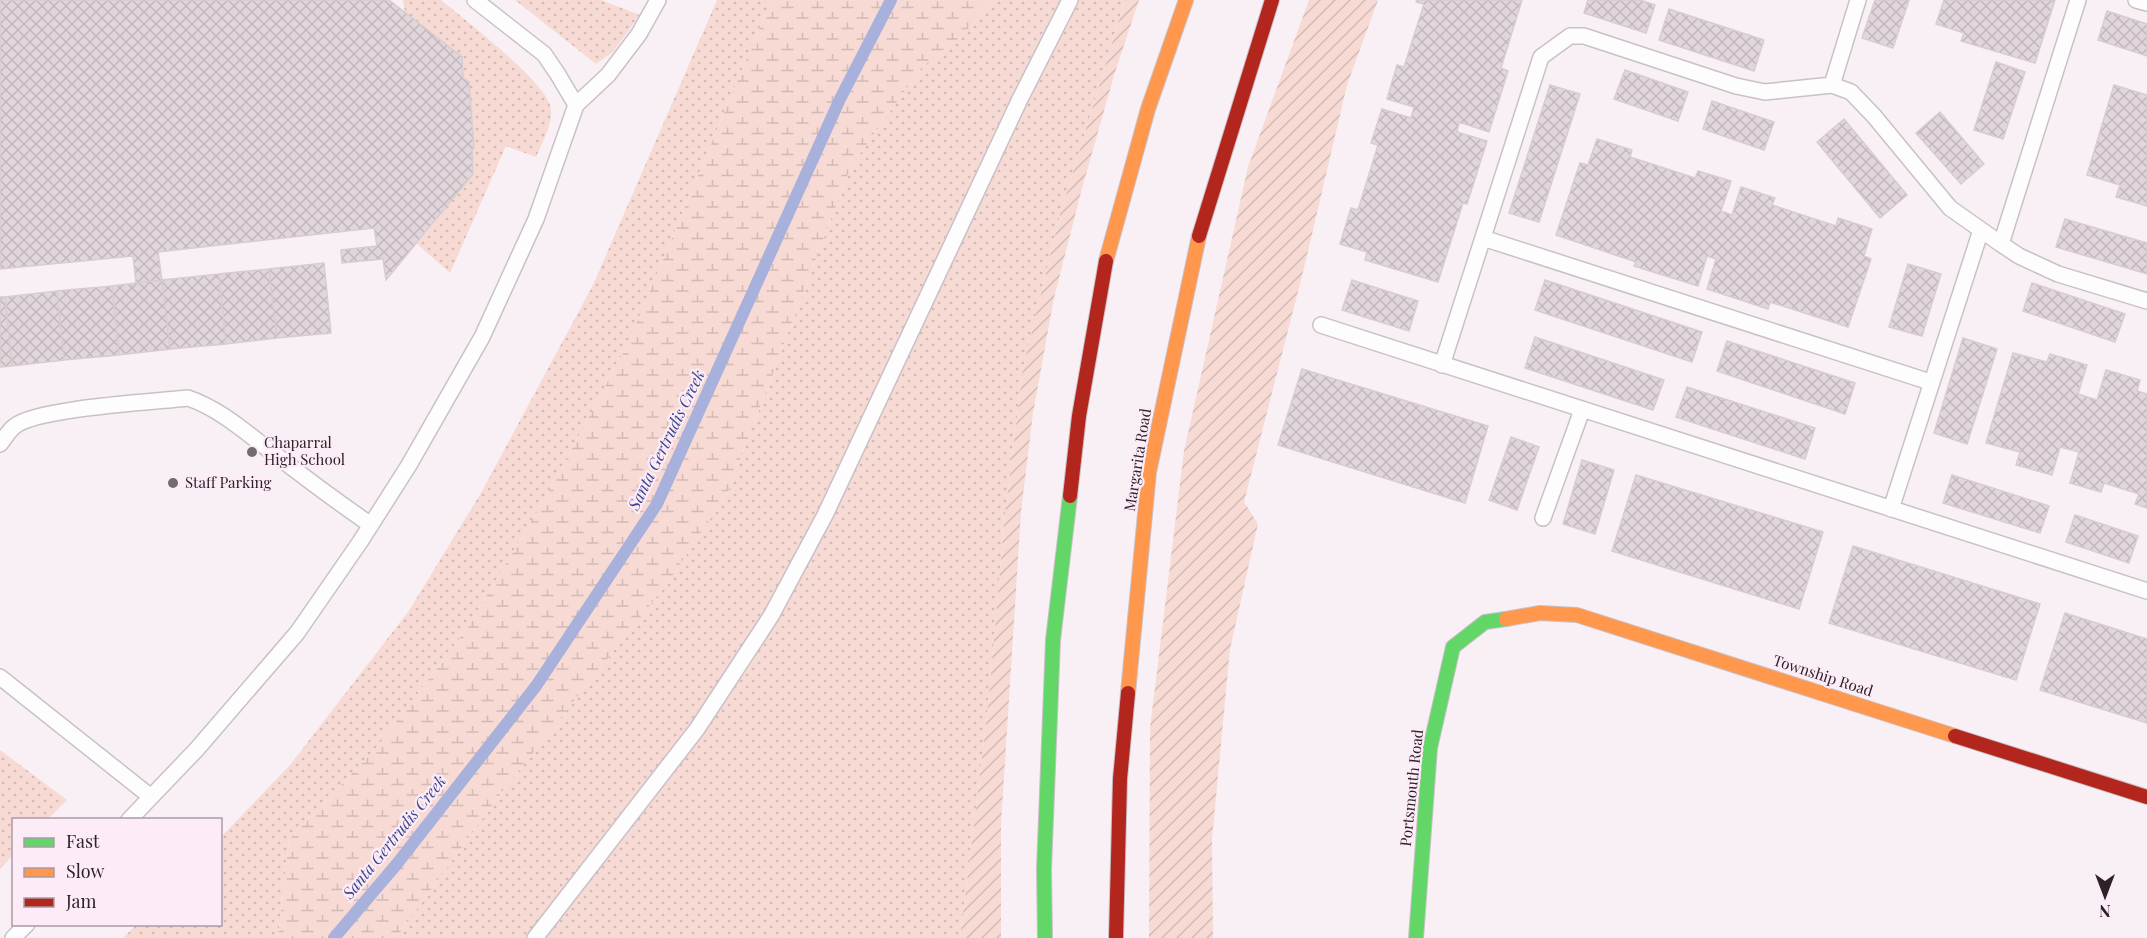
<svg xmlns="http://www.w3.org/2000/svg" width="2147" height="938" font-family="'Playfair Display',serif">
<defs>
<pattern id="grass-dots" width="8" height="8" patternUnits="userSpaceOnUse" patternTransform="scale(1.5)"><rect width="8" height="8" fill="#f6dad3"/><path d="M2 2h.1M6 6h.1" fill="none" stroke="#d3bbb5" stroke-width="1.8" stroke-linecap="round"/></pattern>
<pattern id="wetland-marsh" width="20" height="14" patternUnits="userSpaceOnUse" patternTransform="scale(1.5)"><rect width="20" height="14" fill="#f6dad3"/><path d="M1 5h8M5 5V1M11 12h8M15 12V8" fill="none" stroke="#d3bbb5"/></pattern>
<pattern id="garden-furrows" width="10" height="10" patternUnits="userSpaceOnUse" patternTransform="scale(1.5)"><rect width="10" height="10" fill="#f6dad3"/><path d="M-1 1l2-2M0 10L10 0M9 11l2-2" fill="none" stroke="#d3bbb5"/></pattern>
<pattern id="building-cross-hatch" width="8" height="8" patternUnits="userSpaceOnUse" patternTransform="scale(1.5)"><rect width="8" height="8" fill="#e1d6db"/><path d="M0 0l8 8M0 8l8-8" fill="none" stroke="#c1b7bc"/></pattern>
</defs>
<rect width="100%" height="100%" fill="#f9f0f6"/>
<path fill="url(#grass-dots)" d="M403,0H441C465,20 542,79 550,105C555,121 542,143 536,157L506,146L450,273L417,244L473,174L472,150L474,148L469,82L463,78L462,57L405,13Z
M515,0H601L640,15L613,52L596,64Z
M717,0H771L627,346L542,504L466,630L377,747L289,840L278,938H123L136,925L220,924L221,837L290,765L408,612L481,493L593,285Z
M991,0H1125L1060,215L1023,368L1005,515L987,716L960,938H396L498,797L669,581L728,492L851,166L922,67L964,34Z
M0,750L67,800L48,819L14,820L13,855L0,869Z"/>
<path fill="url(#wetland-marsh)" d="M771,0H991L964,34L922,67L851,166L728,492L669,581L498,797L396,938H278L289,840L377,747L466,630L542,504L627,346Z"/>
<path fill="url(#garden-furrows)" d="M1125,0H1139L1115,72L1081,192L1054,298L1033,413L1021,512L1001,824V938H960L987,716L1005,515L1023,368L1060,215Z
M1309,0H1378L1347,85L1305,264L1244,502L1258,524L1230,649L1212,839L1213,938H1149L1150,728L1184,451L1248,167Z"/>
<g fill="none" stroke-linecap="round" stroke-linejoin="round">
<path stroke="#a8b1db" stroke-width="12" d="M334,938L396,865L536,686L657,504L840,99L891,0"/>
</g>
<path fill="url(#building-cross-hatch)" stroke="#d7cdd0" stroke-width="1.5" d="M0,0H389L462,57L463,78L469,82L474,148L472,150L473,174L386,280L383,259L342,263L341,250L377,246L374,228L158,252L162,280L136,283L133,256L0,269Z
M1417,0H1522L1501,68L1508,71L1489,132L1459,122L1457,132L1487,141L1467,204L1463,203L1438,282L1365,260L1367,252L1340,244L1351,208L1358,210L1378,145L1371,143L1382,109L1411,118L1414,107L1387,99L1397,65L1404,67L1424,4L1416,2Z
M1588,0H1640L1655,5L1646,33L1584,13Z
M1875,0H1909L1893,48L1862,38Z
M1944,0H2055L2035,63L1961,41L1964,33L1936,24Z
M1669,9L1764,40L1754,71L1659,40Z
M2107,11L2147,24V56L2098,40Z
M1996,62L2025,72L2003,139L1974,130Z
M1625,70L1688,92L1678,121L1614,99Z
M1550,85L1580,94L1539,222L1509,213Z
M2114,85L2147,95V206L2116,197L2120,185L2087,175Z
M1712,101L1774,122L1764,150L1703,129Z
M1940,112L1984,164L1961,184L1916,133Z
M1844,119L1907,195L1880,218L1817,142Z
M1597,139L1632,150L1630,157L1695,178L1698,171L1731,181L1721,211L1732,215L1741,187L1775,198L1772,205L1836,226L1838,218L1872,229L1864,256L1871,259L1848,327L1770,302L1768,309L1707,289L1716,259L1707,256L1698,286L1634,266L1636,262L1556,235L1580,163L1588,165Z
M2065,219L2147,243V274L2056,247Z
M324,263L331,333L277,338L269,269Z
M1908,264L1941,274L1922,336L1889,327Z
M269,269L277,338L226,344L219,274Z
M219,274L226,344L170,349L162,280Z
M162,280L170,349L119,355L112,286Z
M1352,280L1418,301L1409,331L1342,310Z
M1545,280L1702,332L1692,362L1535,310Z
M2032,283L2125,314L2115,342L2023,311Z
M112,286L119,355L64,360L57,291Z
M57,291L64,360L12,366L5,297Z
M0,297H5L12,366L0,367Z
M1535,337L1664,380L1653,410L1525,368Z
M1963,338L1997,349L1967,444L1934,433Z
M1727,341L1855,383L1845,414L1717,371Z
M2013,353L2047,362L2050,354L2087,365L2078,394L2097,400L2106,370L2140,380L2137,391L2147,394V508L2135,504L2139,494L2104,483L2101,492L2070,483L2079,452L2060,447L2052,475L2016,465L2020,452L1986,443Z
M1302,369L1488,426L1465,503L1278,445Z
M1687,387L1815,428L1805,459L1676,417Z
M1511,437L1539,447L1517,510L1489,500Z
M1582,460L1614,470L1595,534L1563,524Z
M1636,475L1823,532L1799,609L1612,551Z
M1952,475L2049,506L2040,533L1943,503Z
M2075,515L2138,536L2129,563L2066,542Z
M1853,546L2040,604L2016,680L1829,623Z
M2065,613L2147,639V723L2040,690Z"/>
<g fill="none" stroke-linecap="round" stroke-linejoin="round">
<g stroke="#cac0c7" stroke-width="18">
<path id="lane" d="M475,0L544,54L557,73L576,105
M2136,0L2147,3
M1832,85L1858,0
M1483,238L1930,382
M2001,244L2078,0
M1321,325L2147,591
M1442,365L1541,57L1570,36H1584L1736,86L1765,92L1832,85L1851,92L1874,116L1950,208L2001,244L2019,256L2058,274L2147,301
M0,444C5,438 9,430 15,426C37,408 154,402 188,398C221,409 250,436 277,456C308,480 339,503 371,525
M1891,509L1981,230
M1543,518L1582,410
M0,677L151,797
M129,820L197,749L297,633L360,542L409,465L482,337L536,219L576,105L608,75L639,34L658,0
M13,938L27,924
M535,938L697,729L771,616L825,515L1020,99L1070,0"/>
</g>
<g stroke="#cac0c7" stroke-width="16">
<path id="fast" d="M1045,938L1044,869L1053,640L1070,496
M1416,938L1430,748L1453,647L1485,622L1506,619"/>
</g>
<g stroke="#cac0c7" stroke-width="16">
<path id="slow" d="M1106,261L1148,109L1186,0
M1506,619L1540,613L1577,615L1955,736
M1128,693L1149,472L1199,236"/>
</g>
<g stroke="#cac0c7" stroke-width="16">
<path id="jam" d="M1199,236L1272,0
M1070,496L1079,416L1106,261
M1955,736L2147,797
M1116,938L1120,779L1128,693"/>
</g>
<use href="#lane" stroke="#fefdfe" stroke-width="15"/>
<use href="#fast" stroke="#63d668" stroke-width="14"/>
<use href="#slow" stroke="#ff974d" stroke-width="14"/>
<use href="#jam" stroke="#b3261e" stroke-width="14"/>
</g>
<g fill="#746a71" stroke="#fdecf7" stroke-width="2">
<circle cx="252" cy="452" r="6"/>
<circle cx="173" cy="483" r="6"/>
</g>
<g text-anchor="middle" stroke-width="4.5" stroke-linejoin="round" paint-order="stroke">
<g font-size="15" fill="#2c2229" stroke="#fdecf7" text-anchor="start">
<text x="264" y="448">Chaparral<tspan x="264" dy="17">High School</tspan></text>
<text x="185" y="488">Staff Parking</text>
</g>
<g font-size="15" fill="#2c2229" stroke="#fdecf7">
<text transform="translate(1138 460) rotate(-81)" y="5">Margarita Road</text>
<text transform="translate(1823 676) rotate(18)" y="5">Township Road</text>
<text transform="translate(1412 788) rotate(-84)" y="5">Portsmouth Road</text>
</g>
<g font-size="16" font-style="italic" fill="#37458c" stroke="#fdecf7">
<text transform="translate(666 440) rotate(-64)" y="6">Santa Gertrudis Creek</text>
<text transform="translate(394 837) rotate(-51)" y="6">Santa Gertrudis Creek</text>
</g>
</g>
<rect x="12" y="818" width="210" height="108" fill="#fdecf7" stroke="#a99ba5" stroke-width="1.5"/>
<rect x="24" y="838" width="30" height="9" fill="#63d668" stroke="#a99ba5" stroke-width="1.5"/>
<text x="66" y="848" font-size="18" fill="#2c2229">Fast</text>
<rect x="24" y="868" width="30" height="9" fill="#ff974d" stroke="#a99ba5" stroke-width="1.5"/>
<text x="66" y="878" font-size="18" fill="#2c2229">Slow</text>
<rect x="24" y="898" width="30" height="9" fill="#b3261e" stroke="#a99ba5" stroke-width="1.5"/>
<text x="66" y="908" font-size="18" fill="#2c2229">Jam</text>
<g transform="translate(2105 896) rotate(180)" stroke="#fdecf7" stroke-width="4.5" paint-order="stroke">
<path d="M0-4.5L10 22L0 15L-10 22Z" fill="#2c2229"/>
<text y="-9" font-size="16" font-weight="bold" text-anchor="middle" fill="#2c2229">N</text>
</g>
</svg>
